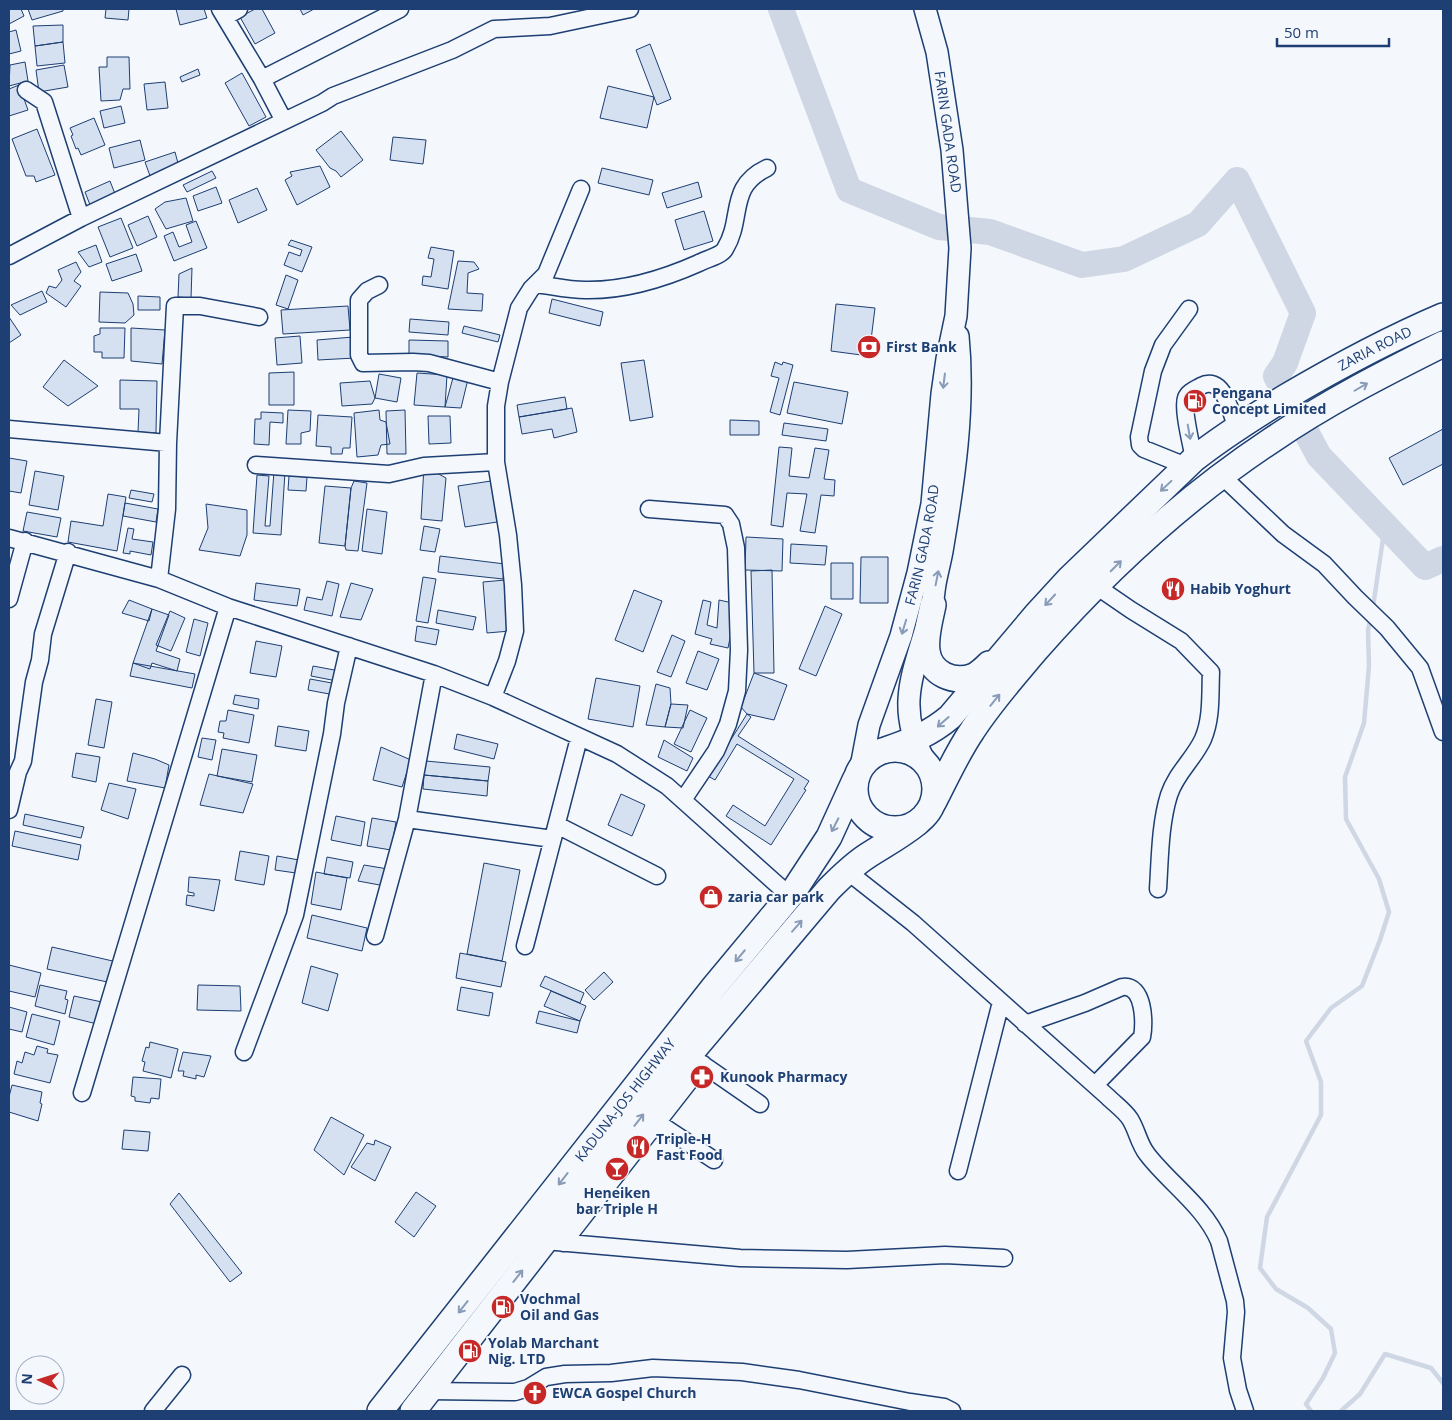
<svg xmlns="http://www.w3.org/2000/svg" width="1452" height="1420" font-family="'Open Sans',sans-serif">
<rect width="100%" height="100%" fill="#f4f7fb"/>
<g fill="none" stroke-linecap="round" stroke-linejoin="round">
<path stroke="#cfd7e4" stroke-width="4.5" d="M1373,607L1385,525
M1311,1411L1306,1404L1323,1378L1335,1353L1331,1329L1308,1308L1276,1289L1260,1268L1267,1217L1321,1115V1082L1306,1041L1331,1008L1362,986L1380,940L1389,912L1379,879L1346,819L1345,777L1364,723L1369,666L1368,630L1371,617
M1341,1411L1360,1394L1385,1354L1431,1368L1443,1383"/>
<path stroke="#cfd7e4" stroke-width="26" d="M781,9L849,190L939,227L990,232L1082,265L1124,259L1198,224L1237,180L1303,313L1285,363L1276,376L1319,456L1425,567L1443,559"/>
</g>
<path fill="#d5e0f0" stroke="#1d3f73" d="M9,9H21L24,16L9,24Z
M28,9H63V11L32,20Z
M106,9H129L128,20L105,18Z
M176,9H204L207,18L180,25Z
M255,9H262L275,33L255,44L240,17Z
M300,9H314L303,15Z
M63,25V42L35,46L33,26Z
M16,30L21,51L9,54V32Z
M63,42L65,63L37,66L35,46Z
M650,44L671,99L657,105L636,50Z
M107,57H129L130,89H123L120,100L101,101L99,67H107Z
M25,62L28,81L9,86L10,65Z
M64,65L68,87L39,92L36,70Z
M198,69L200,75L182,82L180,77Z
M242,73L266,117L249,126L225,83Z
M165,82L168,108L147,110L144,84Z
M19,85L28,110L9,116V89Z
M608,86L654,97L647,128L600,118Z
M121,106L125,123L104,128L100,111Z
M94,118L105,145L81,155L78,148L76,149L71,136L73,135L70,128Z
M37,129L55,175L36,182L34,176H26L12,139Z
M341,131L363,160L341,177L336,171L330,168L316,150Z
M393,137L426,140L423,164L390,160Z
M140,140L145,160L114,168L109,148Z
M175,152L179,167L150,176L145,162Z
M320,166L330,187L297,205L285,180L292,176L290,172Z
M602,168L653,180L649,195L598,183Z
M212,171L216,178L187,192L183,185Z
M110,181L117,199L92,210L85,192Z
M698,182L702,197L667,208L662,193Z
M216,187L222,203L198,211L193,196Z
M257,188L267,210L238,223L229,200Z
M186,198L193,221L166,229L155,209L165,202Z
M704,211L713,241L684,250L675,220Z
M148,216L157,237L137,246L128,225Z
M121,218L133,248L110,257L98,227Z
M196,221L207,248L174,261L164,236L173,232L179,247L192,242L186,225Z
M291,240L312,247L302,272L284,265L289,252L300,256L302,250L288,245Z
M96,245L102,262L89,267L78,252Z
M431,247L454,251L448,289L422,285L423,276L431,277L434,259L428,258Z
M136,254L142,271L112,281L106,264Z
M458,261L474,262L479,269L468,273L467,293L483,294L482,311L448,309Z
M76,262L81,272L74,281L81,286L66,307L46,293L49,286L56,288L62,280L58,270Z
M192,268L191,298L178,297L179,274Z
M286,275L298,280L288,309L276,305Z
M42,291L47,302L20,315L11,305Z
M100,292L128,293L133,304L134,315L125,323L99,322Z
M138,296L160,297V310H138Z
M552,299L603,312L600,326L549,313Z
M836,304L875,308L869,356L831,351Z
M348,306L350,330L283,334L281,310Z
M9,317L21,335L9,343Z
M410,319L449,322L448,335L409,332Z
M464,326L500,335L498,342L462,333Z
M100,328H125L124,358H102V352H94V336L100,334Z
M131,328L165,330L162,364L131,361Z
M300,336L302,363L277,365L275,338Z
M353,337L355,358L318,360L317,340Z
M409,340L448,341V357L409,355Z
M64,360L98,386L68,406L43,387Z
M644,360L653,417L630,421L621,363Z
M775,362L782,365L783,362L793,365L780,415L770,412L779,378L771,376Z
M294,372V405H269V373Z
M417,373L447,375L445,407L414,405Z
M379,374L401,378L397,402L375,398Z
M454,374L468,379L461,408L445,407Z
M120,380L157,381L156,433L138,432L139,409H120Z
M370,381L375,398L372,404L342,406L340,383Z
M794,382L848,392L842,424L787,413Z
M565,397L567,409L519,417L517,405Z
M572,408L577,432L554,438L552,429L522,434L519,417Z
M288,410L311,411L310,431L301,433V444H286Z
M379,410L380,420L386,422L390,444L381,445L378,455L357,457L354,413Z
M405,410L406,454H387L386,411Z
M261,412L283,413V423L270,422L269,445L254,444L255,419H261Z
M318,415L352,417L350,448H343L342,454H331V447L316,446Z
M428,416H450L451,443L429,444Z
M730,420L759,421V435H730Z
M784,423L828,429L826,441L782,435Z
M1443,429V464L1403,485L1389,458Z
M779,447L792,448L789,476L809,478L815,448L829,450L824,479L835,480L834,496L821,495L815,533L800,531L807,494L787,493L783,527L771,525Z
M9,458L27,461L21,493L9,491Z
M424,466L446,478L442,521L421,519Z
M35,471L64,476L58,510L29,505Z
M274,471L285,472L281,535L253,533L257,475L269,476L265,526H270Z
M289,476L307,477L306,491L288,490Z
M354,481L367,483L358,551L346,550L345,546L351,488Z
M491,481L497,522L465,527L458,486Z
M325,486L351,488L345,546L319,543Z
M131,490L154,494L152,502L129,498Z
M108,494L126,497L117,551L68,542L71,521L103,526Z
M125,503L158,509L156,522L123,516Z
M206,504L247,510V535L240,556L199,550L208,528Z
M367,509L387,512L382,554L362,551Z
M27,512L61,518L57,537L23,531Z
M424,526L440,529L435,552L420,550Z
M128,528L134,529L132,539L153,542L151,555L130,551V554L123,553Z
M746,537L783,539L782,571L745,570Z
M791,544L827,546L825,565L790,563Z
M440,556L505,564L503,579L438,572Z
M861,557H888V603H860Z
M831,563H853V599H831Z
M772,570L774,673H754L751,571Z
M423,577L436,579L428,623L416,621Z
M505,580L510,631L487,633L483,582Z
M327,581L339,584L332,616L304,610L307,597L322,600Z
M256,583L300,589L297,606L254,600Z
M351,583L373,589L361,620L340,617Z
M634,590L662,601L643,652L615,640Z
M129,600L152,609L149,621L122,613Z
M703,600L711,602L707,625L717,628L719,600L737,604L728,648L710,644L712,639L695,634Z
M825,606L842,614L816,676L799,669Z
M152,609L169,615L156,651L180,659L177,671L152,663L150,669L133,663Z
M438,610L476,617L473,630L436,623Z
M170,611L185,618L171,651L156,645Z
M194,619L208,623L200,656L186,652Z
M417,626L439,630L436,645L415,641Z
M672,635L685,641L671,677L657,672Z
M256,641L282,646L276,677L250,673Z
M698,651L719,659L707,690L686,683Z
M133,663L195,674L192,688L130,676Z
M313,666L345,672L342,682L311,676Z
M754,673L787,685L774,720L747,714L741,707Z
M596,678L640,686L633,727L588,719Z
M310,679L343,685L340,696L308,690Z
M656,684L670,688L671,704L665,727L646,725Z
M235,695L259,699L258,709L233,704Z
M96,699L112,702L104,748L88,745Z
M671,704L688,705L683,728L665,727Z
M228,710L254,715L249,743L223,738L224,733L218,732L220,721H226Z
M690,710L707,718L691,752L674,744Z
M747,714L751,717L738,736L809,781L804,789L806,790L771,845L726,816L733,805L765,826L794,779L737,744L715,780L708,776Z
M278,726L309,731L306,751L275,746Z
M457,734L498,744L494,759L454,749Z
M202,738L216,740L212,760L198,757Z
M664,740L693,758L687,771L658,757Z
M381,747L411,760L402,787L373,780Z
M222,749L257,755L252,782L217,776Z
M76,753L100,757L96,782L72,777Z
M133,753L155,759L169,765L165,788L127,781Z
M426,761L490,767L488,781L424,775Z
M209,774L253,784L243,813L200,805Z
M424,775L488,781L487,796L423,789Z
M109,783L136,789L128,819L101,810Z
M621,794L645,805L632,836L608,825Z
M25,814L84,827L81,838L23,825Z
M336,816L365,822L361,846L331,840Z
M372,818L396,822L391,850L367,846Z
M15,831L81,845L78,860L12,846Z
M240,851L269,856L264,885L235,880Z
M277,856L299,860L296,873L275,870Z
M327,857L353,862L350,878L324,874Z
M484,863L520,870L502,961L467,954Z
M364,865L388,869L385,886L358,881Z
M316,872L347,878L341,910L311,904Z
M189,877L220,880L214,911L186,905L187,895L194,896V893L188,892Z
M312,915L367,928L362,951L307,938Z
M52,947L117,962L112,983L47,969Z
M460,953L506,962L501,987L456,978Z
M9,965L41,973L35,997L9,991Z
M311,966L338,974L328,1011L302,1003Z
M604,972L613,982L594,1000L585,990Z
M545,976L584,993L580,1003L540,986Z
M40,985L67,991L65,999L68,1000L65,1014L35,1006Z
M198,985L240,986L241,1011L197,1010Z
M461,987L493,993L489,1016L457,1010Z
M551,991L586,1006L580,1021L544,1006Z
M74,996L102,1002L97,1024L69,1017Z
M9,1007L27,1012L22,1032L9,1029Z
M539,1011L580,1021L577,1033L536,1023Z
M32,1014L60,1021L54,1045L26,1037Z
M150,1042L178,1049L171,1078L143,1071L145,1062L142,1061L146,1047L149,1048Z
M37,1046L48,1049L47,1053L58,1055L50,1083L14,1074L17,1061L22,1063L25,1052L34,1055Z
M183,1052L211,1056L204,1077L196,1075V1079L183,1076L184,1071H178Z
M133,1077L161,1079L159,1099L151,1098L150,1103L135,1101V1097L131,1096Z
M12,1085L42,1092L40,1103L42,1104L38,1121L9,1112V1097Z
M331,1117L364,1135L344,1175L314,1150Z
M124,1130L150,1132L148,1151L122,1149Z
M375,1140L391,1147L375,1181L351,1167L367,1143L374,1145Z
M416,1192L436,1206L414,1237L395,1222Z
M179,1193L242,1273L230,1282L170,1204Z"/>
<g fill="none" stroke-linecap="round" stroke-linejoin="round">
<g stroke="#1d3f73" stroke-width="19">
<path id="minor" d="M220,9L262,79L284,121
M225,17L239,9
M262,79L400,9
M26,90L44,102L81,218
M9,256L81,218L322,103L333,96L452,50L494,29L550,26L630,9
M536,284C552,286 569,290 585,290C625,291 663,279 699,263C706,259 721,256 725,249C744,218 727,187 767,168
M379,285L367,291L359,300V355L363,363L413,362L429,363L500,382
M9,429L168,443
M1194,459C1192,447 1182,409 1186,398C1188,392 1196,389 1201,386C1224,374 1231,414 1237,429
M256,465L389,474L424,466L496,462
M1186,466L1144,449L1140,445L1139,437L1153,371L1163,345L1189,309
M1222,476L1283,534L1324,564L1355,597L1387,628L1420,668L1443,732
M649,509L725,515L731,524L736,548L739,650L737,691L728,724L716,751L683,800
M9,538L159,579L228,607L434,674L493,697L617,754L667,786L790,896
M159,579L167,509L168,443L175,306H200L259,317
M1096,586L1131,610L1181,641L1211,672C1210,694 1212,718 1203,739C1194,759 1176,773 1169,795C1160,824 1160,858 1158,889
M9,599L25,541
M493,697L507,661L515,631L513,585L508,535L496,462V406L500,382L519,308L531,289L546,274L581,189
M9,810L18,772L23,761L34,682L40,660L43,634L68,552
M407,819L553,839
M557,825L657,876
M847,871L913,923L1108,1097C1115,1104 1125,1111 1130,1119C1137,1130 1139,1144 1147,1154C1169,1183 1204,1206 1219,1241L1235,1301L1236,1312L1232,1358L1238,1390L1245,1411
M375,936L407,819L434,674
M525,946L579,738
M1025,1024L1085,1003L1122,987C1144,983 1145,1023 1142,1037L1095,1085
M244,1052L295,915L332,734L336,703L349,646
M695,1059L760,1104
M82,1093L228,607
M658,1123L714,1160
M958,1171L1001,1002
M545,1241L740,1258L847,1260L945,1255L1004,1258
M563,1243L703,1064
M428,1391L515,1392L528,1388L546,1377L565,1374L611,1373L653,1368L700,1370L742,1372L799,1380L910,1402L944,1407L952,1411
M153,1411L182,1375"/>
</g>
<g stroke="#1d3f73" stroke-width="24">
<g id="major">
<path d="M924,760C895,706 914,672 929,618C933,607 933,596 935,584C937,573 940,562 942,551C954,481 965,407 958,336"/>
<path id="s1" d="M861,767L869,725L901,636L918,573L932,504L942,394L947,359L956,316L960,248L952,150L937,52L925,9"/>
</g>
</g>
<g stroke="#1d3f73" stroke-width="28">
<g id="highway">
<path d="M933,605C930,620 925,636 927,651C930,674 954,684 974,676C980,673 985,668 989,664"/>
<circle cx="895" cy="789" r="40"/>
<path id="s2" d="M888,749C912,741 931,733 950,717L1036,615L1070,578L1194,459C1223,436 1255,416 1286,397C1337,367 1389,339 1443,316"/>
<path d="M934,801C946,778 957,753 972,731C990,703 1013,677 1035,651C1105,571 1183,499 1272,440C1326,403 1385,373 1443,344"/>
<path id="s3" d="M380,1411L714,987L793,892L829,837L855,780"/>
<path d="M413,1411L689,1055L829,889C841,877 853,865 867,856C884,845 901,836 917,823"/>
</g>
</g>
<use href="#minor" stroke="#f4f7fb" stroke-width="16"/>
<use href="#major" stroke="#f4f7fb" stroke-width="21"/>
<use href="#highway" stroke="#f4f7fb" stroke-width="25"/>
</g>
<defs><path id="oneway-shaft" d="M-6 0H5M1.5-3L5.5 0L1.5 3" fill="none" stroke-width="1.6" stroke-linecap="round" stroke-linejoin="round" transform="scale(1.25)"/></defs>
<g stroke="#889bb7">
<use href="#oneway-shaft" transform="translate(944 381) rotate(97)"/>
<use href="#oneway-shaft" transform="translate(1361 387) rotate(-30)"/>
<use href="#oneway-shaft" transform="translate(1189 432) rotate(80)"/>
<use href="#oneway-shaft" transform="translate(1166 486) rotate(137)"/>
<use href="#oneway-shaft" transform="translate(1116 566) rotate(-45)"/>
<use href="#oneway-shaft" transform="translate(937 578) rotate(-79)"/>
<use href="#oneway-shaft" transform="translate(1050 600) rotate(133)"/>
<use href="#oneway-shaft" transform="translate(904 627) rotate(107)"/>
<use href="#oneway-shaft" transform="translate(995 700) rotate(-51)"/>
<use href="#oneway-shaft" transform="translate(943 722) rotate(139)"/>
<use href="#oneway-shaft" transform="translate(835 825) rotate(117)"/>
<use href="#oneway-shaft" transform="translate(797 926) rotate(-49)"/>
<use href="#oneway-shaft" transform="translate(740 956) rotate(130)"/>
<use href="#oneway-shaft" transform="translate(639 1120) rotate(-52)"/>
<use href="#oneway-shaft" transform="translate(563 1179) rotate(128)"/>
<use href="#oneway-shaft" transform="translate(518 1276) rotate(-52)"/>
<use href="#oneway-shaft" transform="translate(463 1307) rotate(128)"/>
</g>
<defs>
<g id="bank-disc" transform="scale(1.25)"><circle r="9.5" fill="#c62828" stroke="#f4f7fb"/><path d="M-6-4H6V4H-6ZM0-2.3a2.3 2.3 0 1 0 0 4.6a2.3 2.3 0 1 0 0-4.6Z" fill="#fff"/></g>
<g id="fuel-disc" transform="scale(1.25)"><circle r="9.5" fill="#c62828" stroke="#f4f7fb"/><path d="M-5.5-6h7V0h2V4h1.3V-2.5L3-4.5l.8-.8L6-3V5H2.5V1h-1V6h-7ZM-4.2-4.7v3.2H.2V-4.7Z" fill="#fff"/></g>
<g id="restaurant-disc" transform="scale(1.25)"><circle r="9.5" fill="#c62828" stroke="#f4f7fb"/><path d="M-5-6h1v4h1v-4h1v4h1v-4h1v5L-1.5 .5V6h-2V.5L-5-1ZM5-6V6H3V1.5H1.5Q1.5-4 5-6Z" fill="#fff"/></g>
<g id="shop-disc" transform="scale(1.25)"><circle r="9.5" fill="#c62828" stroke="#f4f7fb"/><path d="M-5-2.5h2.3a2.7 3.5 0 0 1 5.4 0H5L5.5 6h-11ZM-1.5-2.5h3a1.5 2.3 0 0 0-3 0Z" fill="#fff"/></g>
<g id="pharmacy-disc" transform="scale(1.25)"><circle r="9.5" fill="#c62828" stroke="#f4f7fb"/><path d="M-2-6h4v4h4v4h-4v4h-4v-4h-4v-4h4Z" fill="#fff"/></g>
<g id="bar-disc" transform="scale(1.25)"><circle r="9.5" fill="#c62828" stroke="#f4f7fb"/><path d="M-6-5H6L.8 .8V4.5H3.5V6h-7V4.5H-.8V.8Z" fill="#fff"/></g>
<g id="church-disc" transform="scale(1.25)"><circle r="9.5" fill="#c62828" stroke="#f4f7fb"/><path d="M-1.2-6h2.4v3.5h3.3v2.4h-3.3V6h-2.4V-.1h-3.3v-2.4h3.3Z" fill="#fff"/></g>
</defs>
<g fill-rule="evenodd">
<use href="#bank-disc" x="869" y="347"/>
<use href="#fuel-disc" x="1195" y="401"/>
<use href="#restaurant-disc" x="1173" y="589"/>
<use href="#shop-disc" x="711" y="897"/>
<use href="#pharmacy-disc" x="702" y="1077"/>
<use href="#restaurant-disc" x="638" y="1147"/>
<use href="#bar-disc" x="617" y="1169"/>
<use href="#fuel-disc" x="503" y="1307"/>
<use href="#fuel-disc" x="470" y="1351"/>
<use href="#church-disc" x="535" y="1393"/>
</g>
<g text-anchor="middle" stroke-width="4" stroke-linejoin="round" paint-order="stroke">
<g font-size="14" fill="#1d3f73" stroke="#f4f7fb">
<text transform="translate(948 132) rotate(82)" y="5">FARIN GADA ROAD</text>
<text dy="5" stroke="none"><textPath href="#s2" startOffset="638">ZARIA ROAD</textPath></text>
<text dy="5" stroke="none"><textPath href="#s1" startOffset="231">FARIN GADA ROAD</textPath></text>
<text dy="5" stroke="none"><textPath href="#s3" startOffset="396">KADUNA-JOS HIGHWAY</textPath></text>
</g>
<g font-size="14" font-weight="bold" fill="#1d3f73" stroke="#f4f7fb" text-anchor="start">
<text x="886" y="352">First Bank</text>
<text x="1212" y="398">Pengana<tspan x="1212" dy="16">Concept Limited</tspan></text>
<text x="1190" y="594">Habib Yoghurt</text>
<text x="728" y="902">zaria car park</text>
<text x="720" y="1082">Kunook Pharmacy</text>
<text x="656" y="1144">Triple-H<tspan x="656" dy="16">Fast Food</tspan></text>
<text x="617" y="1198" text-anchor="middle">Heneiken<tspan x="617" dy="16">bar Triple H</tspan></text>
<text x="520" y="1304">Vochmal<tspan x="520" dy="16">Oil and Gas</tspan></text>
<text x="488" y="1348">Yolab Marchant<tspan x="488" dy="16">Nig. LTD</tspan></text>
<text x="552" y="1398">EWCA Gospel Church</text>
</g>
</g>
<rect width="1452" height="1420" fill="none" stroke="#1d3f73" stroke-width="20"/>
<g transform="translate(40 1380) rotate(274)"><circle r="24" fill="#f4f7fb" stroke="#9eadc5"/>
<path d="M0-4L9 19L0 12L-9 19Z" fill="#c62828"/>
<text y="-8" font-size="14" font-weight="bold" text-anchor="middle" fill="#1d3f73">N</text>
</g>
<path d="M1277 38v8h112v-8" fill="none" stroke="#1d3f73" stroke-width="2.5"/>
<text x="1284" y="38" font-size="15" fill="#1d3f73" stroke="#f4f7fb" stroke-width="4" paint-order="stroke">50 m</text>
</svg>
